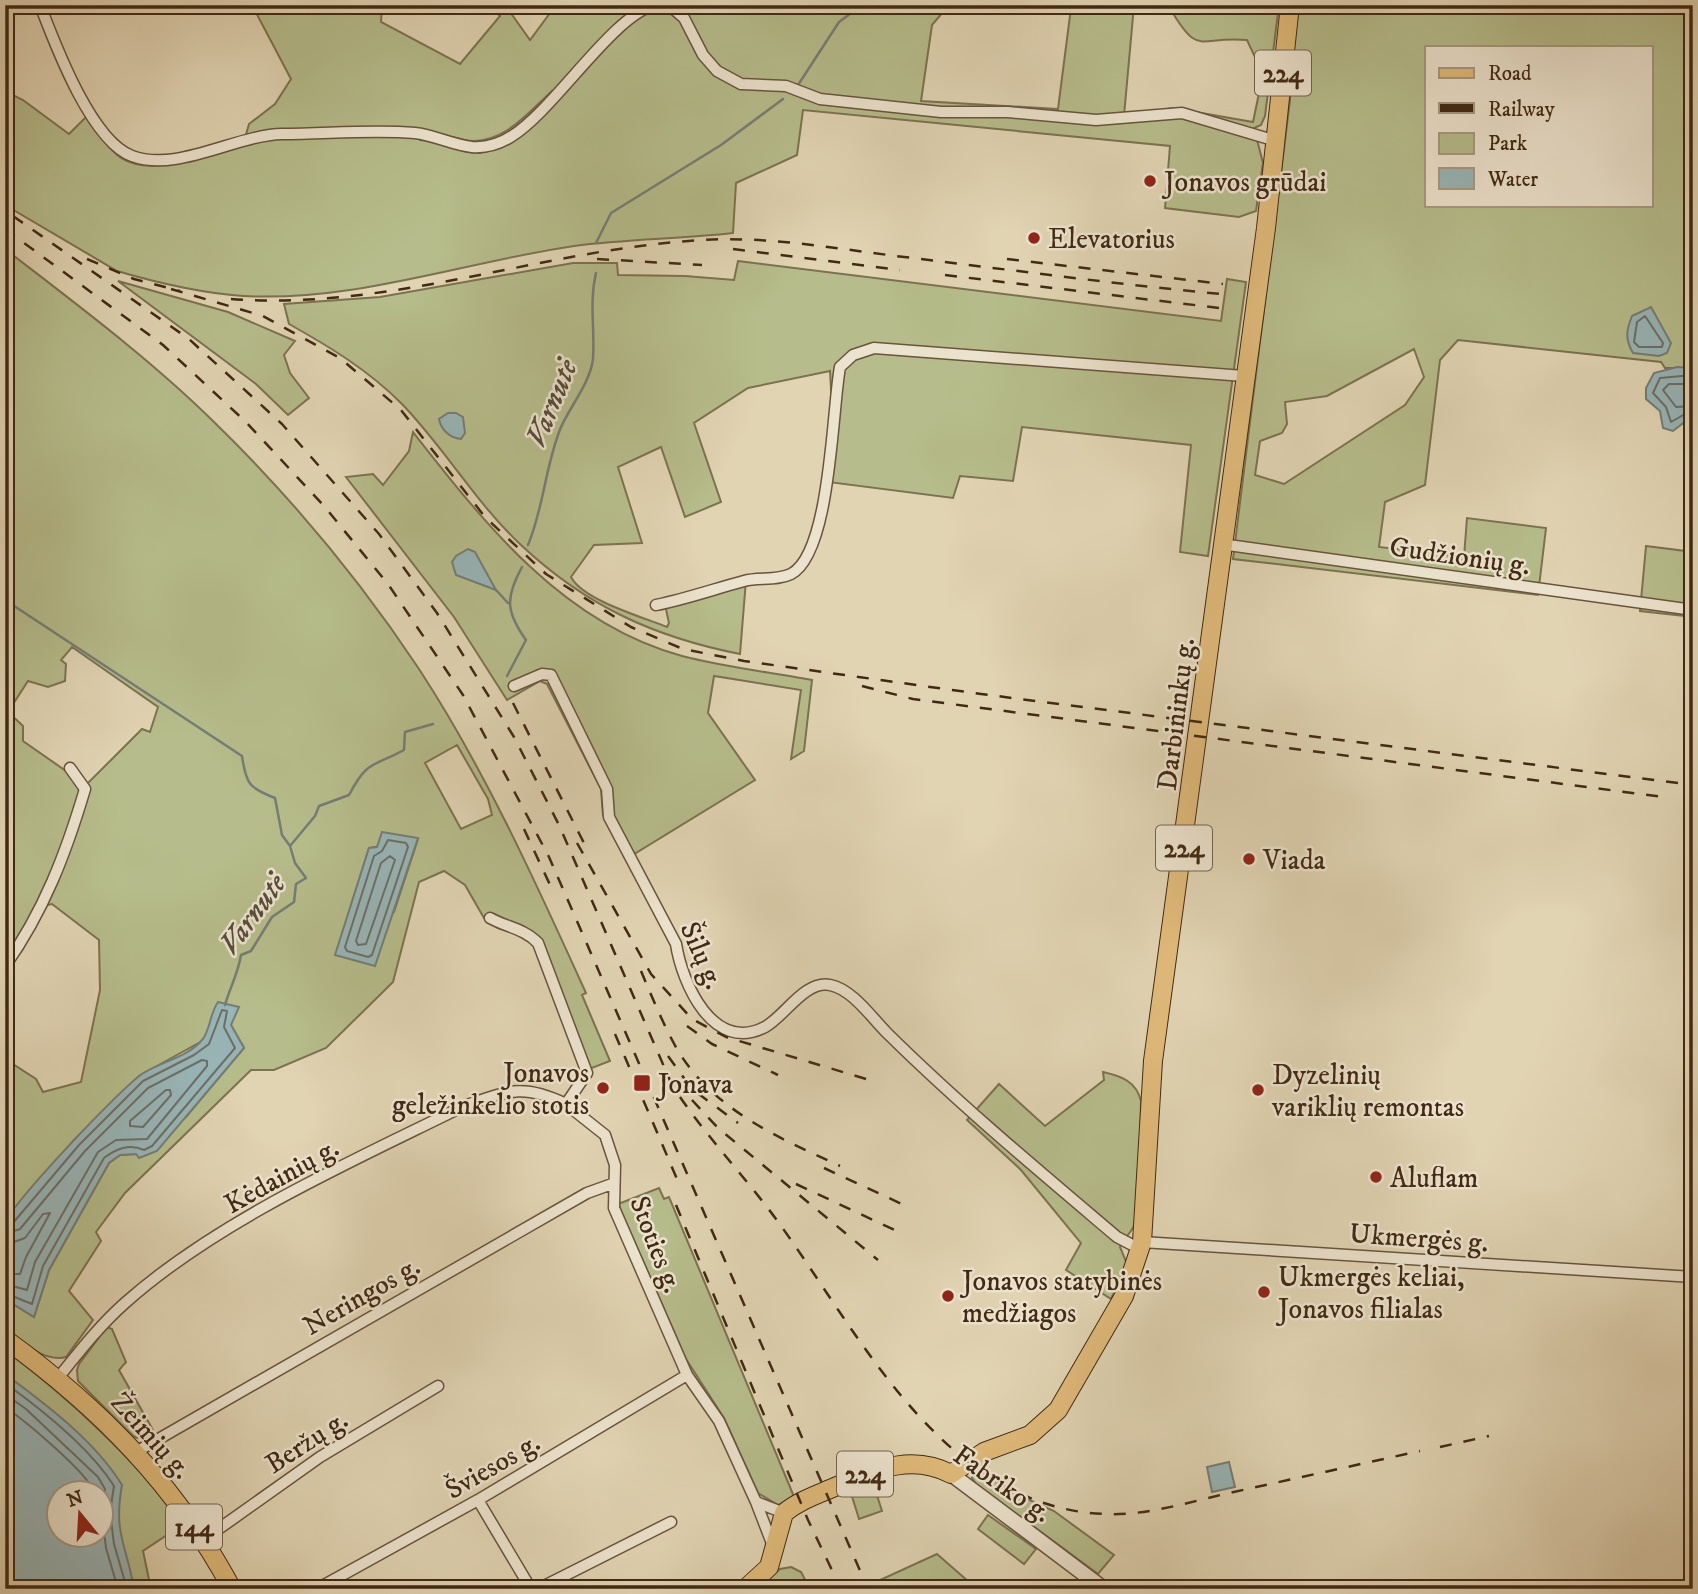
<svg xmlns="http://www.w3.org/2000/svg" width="1698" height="1594" font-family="'IM FELL DW Pica',serif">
<rect width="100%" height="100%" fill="#e1d4b3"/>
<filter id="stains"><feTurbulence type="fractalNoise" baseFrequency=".00286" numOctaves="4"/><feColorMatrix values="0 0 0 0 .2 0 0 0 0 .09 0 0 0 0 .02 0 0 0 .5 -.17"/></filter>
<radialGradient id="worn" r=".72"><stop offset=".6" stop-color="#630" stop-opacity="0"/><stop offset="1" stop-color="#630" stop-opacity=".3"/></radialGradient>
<path fill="#b6bc8b" stroke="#7c7250" stroke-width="2" fill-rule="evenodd" d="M252,5H382L381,22L460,64L500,16L489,5H510L508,9L530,40L556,5H949L932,25L921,101L1058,109L1071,8L1060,5H1134L1124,116L1173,108L1253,122L1263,74L1247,40C1197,35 1200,60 1168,5H1279L1265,116L1261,125L1254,128L1263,163L1256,211L1239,217L1165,208L1170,146L803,110L797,155L736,183L733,233C681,239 627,239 574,246C464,262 356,302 243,296C200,293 158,283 117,271L5,205V91L23,100L69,134L88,115C97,130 107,148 121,158C152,178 210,154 243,145L249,124L275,104L291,79ZM552,91L559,95C537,114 509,150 479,153C463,154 438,141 420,140L417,130C433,131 449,137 465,140C501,147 528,113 552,91Z
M1297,5H1693V368H1665L1661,362L1458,340L1440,360L1425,485L1385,502L1379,547L1464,557L1467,518L1546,528L1538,595L1233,559L1290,100ZM1427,47H1651V205H1427ZM1414,349L1424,377L1405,405L1284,484L1255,475L1260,441L1282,433L1287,424L1285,402L1327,396Z
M5,249C76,304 149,358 213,421C289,495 360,580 419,669C485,770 536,883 586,993L582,995L610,1061L584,1071L537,949L523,934L498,928L484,918L465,885L444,871L419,882L393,982L326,1048L274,1070H251L125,1193L96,1232L101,1241L69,1291L93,1320L66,1357C43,1363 23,1341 5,1329V1299L34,1317L49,1270L109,1163L120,1155L136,1154L186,1117L244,1048L231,1025L139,1076L74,1140L5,1222V1045L13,1064L36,1079L43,1092L81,1082L100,990L99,940L52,904L38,907L5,958ZM72,647L158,707L150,732L142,729L86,785L23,741V726L8,712L28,681L48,687L65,681L66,664L61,660ZM457,745L488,799L492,815L461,829L425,763ZM418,839L394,912L336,954L369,848Z
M738,261L1221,321L1227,279L1246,282L1208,556L1180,552L1191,445L1022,427L1013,481L960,476L953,498L828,482L832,407L830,371L748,388L694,423L721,502L685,517L661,447L618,467L642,543L594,545L571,577C583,600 642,617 667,627L669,623L664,600L746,580L740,654C654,637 586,606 521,545C475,502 444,447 401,403C368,370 330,347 289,324L284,304L380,297L573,263H617L618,275L685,276L734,280Z
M118,281L228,312L295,341L284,355L290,373L309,398L288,415L256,384Z
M413,432C485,524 563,624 682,656C724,667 769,672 812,680L804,751L791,759L801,690L714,676L708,713L755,780L626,859L603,815L601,789L547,684L540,681L507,700L454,617L346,477L373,474L383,485L409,451Z
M1646,546L1693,552V617L1640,611Z
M1103,1072C1121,1076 1136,1081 1141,1101C1140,1128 1143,1203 1134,1225C1131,1234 1124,1237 1120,1247L1127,1264L1111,1299L1066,1270L1081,1243L1021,1170L967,1120L999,1084L1045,1126L1104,1080Z
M659,1188L664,1199L669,1197L795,1499L778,1505L758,1493L724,1418L686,1359L618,1204Z
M107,1327L112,1329L126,1362L119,1370L153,1430V1434L137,1438L133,1436L78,1381L77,1370L79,1364Z
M5,1350C73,1401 131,1457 185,1523L143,1551L151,1589H5ZM60,1492H102V1534H60Z
M974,1467L1014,1493L1054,1511L1114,1555L1098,1574L976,1484L972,1478Z
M872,1480L882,1511L859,1519L850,1490Z
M988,1515L1036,1549L1024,1564L978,1529Z
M937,1554L977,1589H883L880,1580Z
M791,1567L801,1572L810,1589H758L780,1569Z"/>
<path fill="#98b5b7" stroke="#757d76" stroke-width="2" fill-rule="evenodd" d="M1651,307L1671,343L1667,353L1659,356L1633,353C1625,339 1626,331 1632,316Z
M1677,367L1693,368V424L1686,421L1673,431L1663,428L1660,411L1646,399V388L1654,373Z
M448,413H456L463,417L465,433L461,439C450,438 441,430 439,419Z
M468,549L475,552L496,590L456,575L452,562L456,556Z
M382,832L418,838L375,966L335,955L369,848L377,847Z
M218,1002L239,1007L231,1025L244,1048L157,1151L139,1158L136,1154L120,1155L109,1163L49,1270L34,1317L5,1299C5,1276 0,1246 5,1224C9,1206 122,1087 142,1074C160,1062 188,1057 202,1040C210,1031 210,1013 218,1002Z
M5,1374C47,1405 95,1441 122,1485C113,1535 127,1545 134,1589H5ZM60,1492H102V1534H60Z
M1229,1462L1235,1487L1212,1492L1207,1467Z"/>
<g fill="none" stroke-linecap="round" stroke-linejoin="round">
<path stroke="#6c6f66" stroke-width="2" d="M1645,316L1663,343L1662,347H1639L1634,342L1637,322Z
M1693,375L1660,378L1653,393L1666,407L1671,422L1685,414L1693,416
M1693,384H1669L1663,390L1676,407L1693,406
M388,840L406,843L408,847L372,955L368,957L347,951L345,947L374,856L382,851Z
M390,856L395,860L366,944L358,945L356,941L381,863Z
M166,1090H170L171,1095L143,1127L130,1126V1121Z
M5,1225L13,1223L79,1145L143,1081L194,1055L209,1044L222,1010L227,1011L224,1027L235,1048L152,1146L144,1150C129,1143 116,1149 104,1158L43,1266L32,1304L5,1293
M5,1234L20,1229L85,1151L148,1088L202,1060L207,1061V1066L147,1139L116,1140L98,1152L35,1262L27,1290L5,1284
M5,1245L25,1238L43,1214L50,1213L26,1257L20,1274H5
M5,1383C41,1409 90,1448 114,1486L110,1512L114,1544L127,1589
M5,1394L26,1409L98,1477L105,1489L102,1510
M5,1407C24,1420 88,1473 94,1492
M102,1515L106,1548L118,1589"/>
<path stroke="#757d76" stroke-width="2.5" d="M798,85L839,22L862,5
M596,243L611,213L721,145L783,99
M528,545C544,507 545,466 561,427C571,405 590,383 593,359C595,329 589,302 596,273
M496,590L508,603
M5,600L242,756C246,784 249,788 275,798L282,835L290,846
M507,676L526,640C506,612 505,598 522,567
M225,1005C230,987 238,974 241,955L251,951L272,917L294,902L296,884L306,878L295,863L290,846L315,816L319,806L349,795C368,759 373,767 404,750L405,732L433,724"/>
<g stroke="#69543c" stroke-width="13">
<path id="minor" d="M40,5C55,44 91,141 132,156C177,173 236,135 282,134C326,134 372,129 415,133C434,135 453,145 472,147C486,148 500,144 512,136C555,109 613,15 655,5
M669,5L684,18L703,55L717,71L741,84L786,86L820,99L941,112H1008L1096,120L1182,113L1276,141
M1221,544L1693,610
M656,605C686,599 714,589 744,581C758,577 777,581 791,574C831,553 832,409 840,367L853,355L874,348L1244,376
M514,686L542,674L551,675L607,789L609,817L676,944C682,983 713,1054 765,1027C785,1016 805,980 830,985C852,989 872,1018 887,1033C960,1105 1038,1170 1117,1237L1140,1249
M490,918C506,927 525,929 538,943L587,1073L566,1104L605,1135L615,1165L614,1208L687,1375L719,1421L756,1502L784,1513
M5,966C44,911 66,853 85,789L70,768
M1142,1242L1693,1277
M58,1378C79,1352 100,1325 125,1303C218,1220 353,1161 464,1106C508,1091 522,1083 566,1104
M136,1452L587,1193L612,1184
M478,1500L531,1589
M756,1502L773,1546
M203,1540L320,1457L438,1386
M317,1589L478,1500L687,1375
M538,1589L671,1522"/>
</g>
<g stroke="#69543c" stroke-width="17">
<path id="tertiary" d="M951,1474L1104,1589"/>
</g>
<g stroke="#412914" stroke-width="20">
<path id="primary" d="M5,1339C99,1407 177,1486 232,1589
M745,1589L769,1567L784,1513C800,1500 819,1494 837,1486C876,1470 911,1453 951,1474L984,1452L1030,1435L1058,1410L1124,1296L1142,1242L1153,1061L1266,228L1290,5"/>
</g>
<use href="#minor" stroke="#ece3ce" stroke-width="10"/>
<use href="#tertiary" stroke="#ece3ce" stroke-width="14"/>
<use href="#primary" stroke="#e0ba7a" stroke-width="18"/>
<path stroke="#412914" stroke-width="2.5" stroke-dasharray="12 12" stroke-linecap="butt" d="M13,216L189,339L282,424L379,534L437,613L514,737L559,825L672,1085C703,1133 742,1173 776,1219C859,1332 942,1508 1105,1514C1146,1516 1189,1502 1229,1493C1293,1479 1356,1465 1420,1451
M5,229L163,345L246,422L324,506L388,584L463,695L549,857L868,1589
M733,249L900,270
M87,259L134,279L180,291
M597,259L702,265
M1007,259L1223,284
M945,275L1219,308
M171,289L263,316L340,358L401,410L485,517L546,574L631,627L683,649L744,661L981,694L1693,785
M231,299C392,311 543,249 702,240C766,236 832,248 896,256C1005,269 1113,284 1221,294
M862,686L913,699L1663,797
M513,703L587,849
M524,829L551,887
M577,843L651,974L692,1019L726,1037L876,1082
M641,971C652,997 663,1024 677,1049C713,1110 779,1138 840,1166
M687,1026L712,1044L778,1075
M615,1034L677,1179
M668,1056L692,1089L738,1123
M692,1100L718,1128L878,1260
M824,1168L904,1205
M796,1184L901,1233
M676,1205L808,1520L841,1589
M1440,1447L1489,1436"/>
</g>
<g fill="#8f2418" stroke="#ece3ce" stroke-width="2.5">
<circle cx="1150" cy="181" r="7"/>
<circle cx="1034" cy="238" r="7"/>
<circle cx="1249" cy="859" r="7"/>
<rect x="633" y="1074" width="18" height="18" rx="3.5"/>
<circle cx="603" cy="1088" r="7"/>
<circle cx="1258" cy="1090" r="7"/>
<circle cx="1376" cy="1177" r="7"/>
<circle cx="1264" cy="1292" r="7"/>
<circle cx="948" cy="1296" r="7"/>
</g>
<g text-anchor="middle" stroke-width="5" stroke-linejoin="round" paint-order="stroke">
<g fill="#ece3ce" stroke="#74614c" stroke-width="2">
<rect x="1255" y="50.5" width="56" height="45" rx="5"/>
<rect x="1156" y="825.5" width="56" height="45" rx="5"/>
<rect x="837" y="1451.5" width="56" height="45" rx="5"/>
<rect x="166" y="1504.5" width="56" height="45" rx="5"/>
</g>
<g font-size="26" font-weight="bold" fill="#412914">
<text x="1283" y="82">224</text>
<text x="1184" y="857">224</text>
<text x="865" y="1483">224</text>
<text x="194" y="1536">144</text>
</g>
<g font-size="28" fill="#412914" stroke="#ece3ce" text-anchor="start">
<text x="1164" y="191">Jonavos grūdai</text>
<text x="1048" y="248">Elevatorius</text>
<text x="1263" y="869">Viada</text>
<text x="589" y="1082" text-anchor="end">Jonavos<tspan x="589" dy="32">geležinkelio stotis</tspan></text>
<text x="1272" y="1084">Dyzelinių<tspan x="1272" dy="32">variklių remontas</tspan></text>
<text x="658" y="1093">Jonava</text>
<text x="1390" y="1187">Aluflam</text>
<text x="1278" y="1286">Ukmergės keliai,<tspan x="1278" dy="32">Jonavos filialas</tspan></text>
<text x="962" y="1290">Jonavos statybinės<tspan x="962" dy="32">medžiagos</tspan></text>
</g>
<g font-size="28" fill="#412914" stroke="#ece3ce">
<text transform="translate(1460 555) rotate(8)" y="10">Gudžionių g.</text>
<text transform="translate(1175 714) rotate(-83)" y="10">Darbininkų g.</text>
<text transform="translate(703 955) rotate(67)" y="10">Šilų g.</text>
<text transform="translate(281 1175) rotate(-29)" y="10">Kėdainių g.</text>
<text transform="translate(1419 1237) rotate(4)" y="10">Ukmergės g.</text>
<text transform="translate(657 1244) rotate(69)" y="10">Stoties g.</text>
<text transform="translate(361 1295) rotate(-30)" y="10">Neringos g.</text>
<text transform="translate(152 1435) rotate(48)" y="10">Žeimių g.</text>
<text transform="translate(306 1441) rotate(-33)" y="10">Beržų g.</text>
<text transform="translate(492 1465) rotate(-30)" y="10">Šviesos g.</text>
<text transform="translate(1003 1483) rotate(35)" y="10">Fabriko g.</text>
</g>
<g font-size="30" font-style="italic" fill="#574c3d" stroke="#ece3ce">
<text transform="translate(551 403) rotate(-68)" y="10">Varnutė</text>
<text transform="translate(252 914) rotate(-54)" y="10">Varnutė</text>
</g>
</g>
<rect width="1698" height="1594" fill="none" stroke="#e1d4b3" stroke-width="28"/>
<rect x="7" y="7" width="1684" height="1580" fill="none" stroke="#412914" stroke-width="3.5"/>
<rect x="14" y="14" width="1670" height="1566" fill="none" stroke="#412914" stroke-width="2"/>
<rect x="1425" y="46" width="228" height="161" fill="#ece3ce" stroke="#a89984" stroke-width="2"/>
<rect x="1439" y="68" width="35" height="10" fill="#e0ba7a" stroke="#a89984" stroke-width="2"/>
<text x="1488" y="80" font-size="21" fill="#412914">Road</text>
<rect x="1439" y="103" width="35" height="10" fill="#412914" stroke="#a89984" stroke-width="2"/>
<text x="1488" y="116" font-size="21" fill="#412914">Railway</text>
<rect x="1439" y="133" width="35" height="21" fill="#b6bc8b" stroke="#a89984" stroke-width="2"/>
<text x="1488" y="150" font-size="21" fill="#412914">Park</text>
<rect x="1439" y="168" width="35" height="21" fill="#98b5b7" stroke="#a89984" stroke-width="2"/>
<text x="1488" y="186" font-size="21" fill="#412914">Water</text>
<g transform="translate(80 1514) rotate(342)"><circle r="33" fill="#ece3ce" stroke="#a89984" stroke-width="2"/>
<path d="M0-5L12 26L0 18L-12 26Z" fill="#8f2418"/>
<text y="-10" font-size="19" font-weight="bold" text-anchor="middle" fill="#412914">N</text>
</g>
<rect width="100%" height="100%" filter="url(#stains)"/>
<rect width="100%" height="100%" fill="url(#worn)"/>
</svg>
